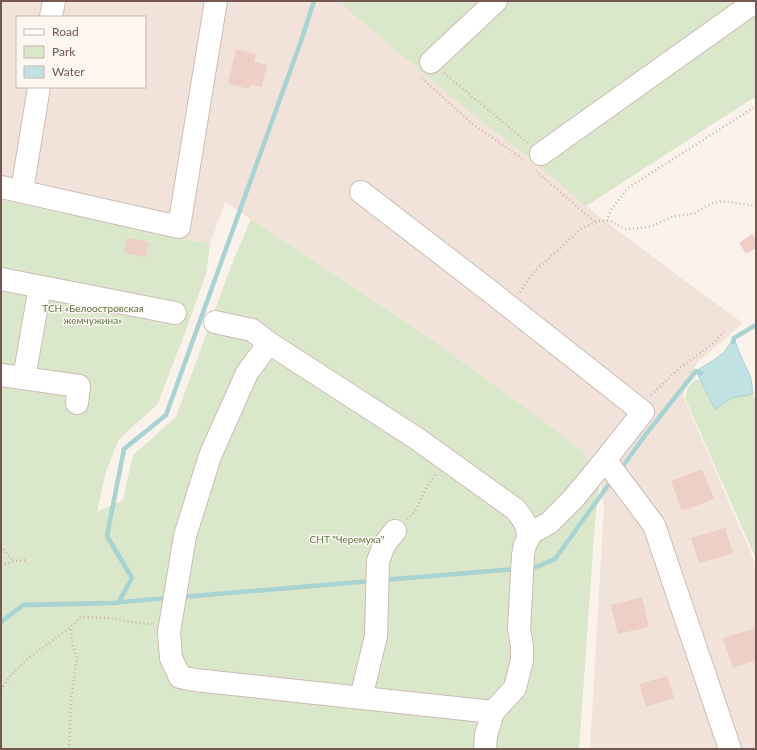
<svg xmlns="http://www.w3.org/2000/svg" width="757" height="750" font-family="Lato,sans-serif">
<rect width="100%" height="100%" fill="#faf2eb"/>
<path fill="#f1e3da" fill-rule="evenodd" d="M1,1H339L362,22L471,113L532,160L600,217L685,281L743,323L698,362L688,379L683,396L756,565V749H590L604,506L600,480L564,437L545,422L431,339L225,202L210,244L1,200ZM17,17H145V87H17Z"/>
<path fill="#dae7ca" d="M339,1H756V101L753,98L586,206L532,160L471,113L362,22Z
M1,200L210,244L206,274L185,333L157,405L119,439L106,471L97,512L123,500L133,455L176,417L231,266L251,219L431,339L545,422L580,450L600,480L595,522L579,749H1Z
M695,380H700L715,409L732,398L753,394L755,400H756V559L685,398L688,387Z"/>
<path fill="#c1e2e2" stroke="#a8d3d3" d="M734,338L739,352L751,378L753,394L732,398L715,409L696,371L717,358L725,351Z"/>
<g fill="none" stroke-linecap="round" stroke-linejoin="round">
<path stroke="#a8d3d3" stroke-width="4.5" d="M733,342L734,338L756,325
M620,470L646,434L696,371L701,373
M528,568L536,567L555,559L609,484
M383,580L517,569
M182,597L371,581
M118,603L132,578L107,536L124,449L166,415L301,41L314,1
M1,622L23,605L112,603L168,598"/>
</g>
<path fill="#edcfc5" d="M236,49L256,54L254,62L267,65L262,87L251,84L250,89L228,84Z
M752,234L756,239V248L746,254L739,243Z
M127,238L149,242L146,257L124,253Z
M702,469L714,499L682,511L671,481Z
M725,528L733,553L699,563L691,538Z
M642,597L649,627L618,634L611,605Z
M756,628V660L733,668L723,638Z
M667,676L674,698L646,707L639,684Z"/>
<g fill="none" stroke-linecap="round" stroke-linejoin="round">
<g stroke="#cebbb4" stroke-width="24">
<path id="minor" d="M51,17L54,1
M431,62L496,1
M541,154L756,1
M1,187L179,227L216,1
M22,191L39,87
M361,192L491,292L643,412L606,459L573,499L549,523L531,533L525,545L523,555L519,629L522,646V660L515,688L493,712L486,735L485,749
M1,279L175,313
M215,322L252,330L269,343L416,438L515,509C523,519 529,526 528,539
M269,343L247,373L210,456L185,536L169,632L171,658L180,677L195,680L493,712
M1,375L79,386L77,403
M24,378L40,287
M609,465L654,525L730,749
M361,698L376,636L378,561L384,545L395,531"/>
</g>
<path stroke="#d2b2a8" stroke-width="2.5" stroke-dasharray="1 3" stroke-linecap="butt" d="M444,73L528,143
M422,78L470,122L524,160
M536,171L595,222
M607,221L611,210L628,188L756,106
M520,292L533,273L581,229L598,221H610L625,229L641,228L652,226L672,217L695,213L710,204L722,201L756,206
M651,395L680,368L715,342L725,330
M407,519L414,513L428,485L436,473
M1,546L13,561
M1,566L7,564L13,561L26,560
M1,690L10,676L26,660L71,627L81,617L110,618L132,622L153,624
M69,749L71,701L77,656L72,644L71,628"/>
<use href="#minor" stroke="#fff" stroke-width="22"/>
</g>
<g text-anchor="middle" stroke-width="3" stroke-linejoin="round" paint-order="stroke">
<g font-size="10" fill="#5e774a" stroke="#fdf6f1">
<text x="93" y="312">ТСН «Белоостровская<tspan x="93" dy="12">жемчужина»</tspan></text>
<text x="347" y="543">СНТ "Черемуха"</text>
</g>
</g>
<rect width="757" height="750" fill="none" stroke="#735750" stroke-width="4"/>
<rect x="16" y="16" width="130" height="72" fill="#fdf6f1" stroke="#c6b6b1"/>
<rect x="24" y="29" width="20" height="6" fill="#ffffff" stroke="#c6b6b1"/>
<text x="52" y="36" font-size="12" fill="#735750">Road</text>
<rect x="24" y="46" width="20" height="12" fill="#dae7ca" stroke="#c6b6b1"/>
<text x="52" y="56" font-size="12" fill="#735750">Park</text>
<rect x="24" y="66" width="20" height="12" fill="#c1e2e2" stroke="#c6b6b1"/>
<text x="52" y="76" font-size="12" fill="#735750">Water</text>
</svg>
